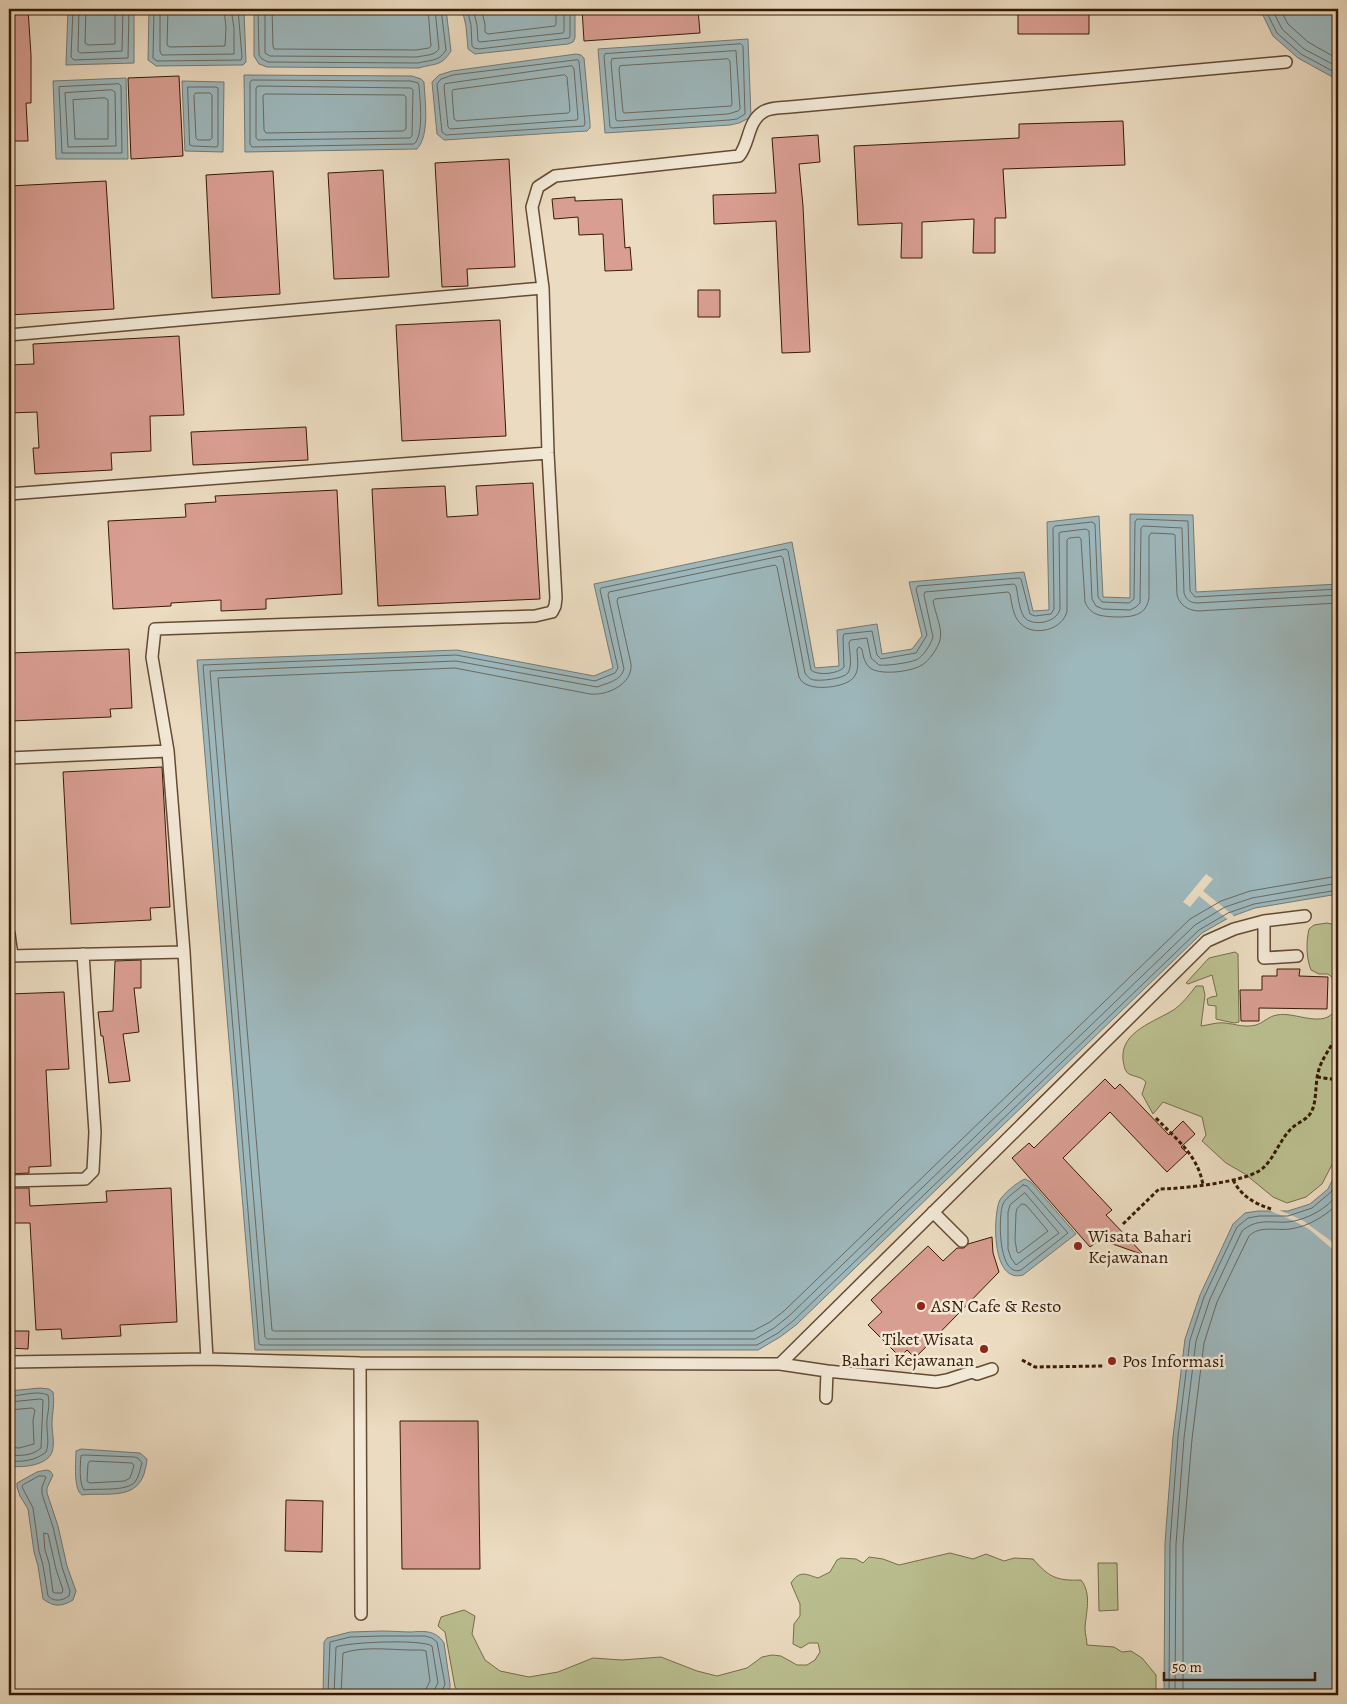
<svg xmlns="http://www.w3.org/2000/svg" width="1347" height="1704" font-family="Alegreya,serif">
<rect width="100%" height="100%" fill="#ebdbc0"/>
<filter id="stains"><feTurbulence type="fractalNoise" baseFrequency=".004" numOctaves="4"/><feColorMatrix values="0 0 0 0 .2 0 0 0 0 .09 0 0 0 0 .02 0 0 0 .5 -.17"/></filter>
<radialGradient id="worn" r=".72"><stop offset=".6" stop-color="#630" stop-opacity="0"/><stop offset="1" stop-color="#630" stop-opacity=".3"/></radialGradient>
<path fill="#babf90" stroke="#796c4a" d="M1327,923L1336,925L1338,928V1153L1322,1184L1306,1197L1287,1203L1273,1197L1245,1174L1226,1163L1202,1141L1206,1135L1202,1117L1163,1102L1153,1114L1142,1094L1146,1082C1140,1075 1129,1077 1126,1071C1124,1068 1124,1064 1123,1060C1120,1031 1155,1022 1175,1009C1183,1003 1190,994 1196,986H1203L1205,995L1201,1026C1209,1025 1217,1022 1225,1023C1235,1024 1245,1028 1256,1025C1263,1023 1269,1016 1277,1015C1295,1011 1324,1030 1336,1009L1332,977L1328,974H1319L1311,970C1306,957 1306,943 1309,929L1314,925Z
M1235,952L1238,954L1239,1022L1234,1023L1216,1019V1006L1208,1005L1207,999L1211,997L1217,996L1212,975L1188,984L1186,983L1209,958Z
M950,1553L973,1559L986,1554L1004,1561L1014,1558L1033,1559C1049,1577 1056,1581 1081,1580C1092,1594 1086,1612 1085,1628C1085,1634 1087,1640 1087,1645L1114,1647L1122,1652L1131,1651L1142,1658L1156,1675V1695H465L460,1694L455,1687L445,1632L438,1626L441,1617L464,1610L475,1616L472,1634L485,1660L500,1671L529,1677L558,1672L593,1658L622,1660L661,1657L697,1671L717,1676L747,1668L762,1657L772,1655L781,1656L797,1665H807L815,1660L820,1652L818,1643H809L801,1648L793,1644L794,1624L800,1616V1604L791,1583C800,1570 805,1574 818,1578L830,1572L837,1560L841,1558L856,1559L863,1563L869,1557L883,1559L899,1565Z
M1098,1563H1117L1118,1610L1099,1611Z"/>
<path fill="#9db8bd" stroke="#757973" d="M68,9H134V63L66,65Z
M149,9H241L244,12L246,62L243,65H238L156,66L148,60Z
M254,9H446L451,51C441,67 435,63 419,68L267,67L259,64L254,56Z
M462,9H575V38L573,42L568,44L475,54L468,49L466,26Z
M1260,9H1338V80L1298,58L1273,36Z
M748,39L751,117L739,123L730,125L605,133L598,49Z
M576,54L581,55L584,58L590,123V128L587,131L444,140L437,134L432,82L439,75L452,71Z
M244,75L412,76L421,79L424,82C425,101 430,135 417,149L245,152Z
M126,78L128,159H56L53,81Z
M182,81L224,82L223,152L185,151Z
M1130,514L1193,515L1196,592L1338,584V894L1255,908L1230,917L1202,933L796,1325L780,1337L758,1350H255L197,660L457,650L594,676L613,668L594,584L792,542L815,668L839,666L837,630L877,624L882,654L912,649L922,636L909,582L1024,572L1033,611L1049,610L1047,522L1099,516L1103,597L1130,598Z
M1338,1169V1695H1164L1165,1543L1173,1437L1185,1339L1200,1295L1233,1224L1245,1213L1258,1211H1288L1310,1204L1328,1189Z
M1025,1179L1031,1182L1076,1234L1023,1275C992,1284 993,1219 999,1202C1001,1195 1019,1181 1025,1179Z
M40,1388L49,1389L53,1392C55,1405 52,1412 52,1424C52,1433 55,1443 52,1452C47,1466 21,1468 9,1466V1391Z
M81,1449L140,1453L147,1459C147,1464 145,1469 144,1474C135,1501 104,1492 82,1495C73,1489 76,1462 76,1451Z
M46,1470L50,1471L53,1475L47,1488V1493L58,1526L67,1566L76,1591L73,1600C61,1607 54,1607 43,1599L38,1566L34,1552L28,1509L20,1496L17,1487V1483L37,1472Z
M382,1631C392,1631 402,1632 411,1632C424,1631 436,1630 444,1643L450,1684V1688L447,1692L433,1695H323L324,1642L327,1638L350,1632Z"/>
<path fill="#ebdbc0" d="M1206,874L1213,879L1203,891L1234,916L1231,920L1230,921L1199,896L1190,907L1183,902Z
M1266,1209L1279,1210L1302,1220L1331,1241L1338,1248V1254L1309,1229L1292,1220Z"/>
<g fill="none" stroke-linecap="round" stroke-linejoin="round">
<path stroke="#6a6960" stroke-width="1" d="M73,9L71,57L74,60L128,58L129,9
M79,9L78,51L80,53L122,51L123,9
M86,9L85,43L88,45L115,44V9
M154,9L153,58L157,61L241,60L242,57L238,9
M160,9V52L162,55L234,54V28L231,9
M168,9L167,45L170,47L225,46L226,28L224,9
M258,9L259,55L262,59L268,62L418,63C429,60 439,62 446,50L441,9
M265,9V53L270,56L417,57C425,55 434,56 439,49L435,9
M272,9L273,46L274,49L416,50L429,48L431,46L428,9
M467,9L471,25L472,46L474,48L479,49L569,38L570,36V9
M473,9L477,25L478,41L480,42L563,33L564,31V9
M481,9L485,24V32L488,34L555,26L556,24V9
M1265,9L1277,33L1301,54L1338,74
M1272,9L1282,29L1304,49L1338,67
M1280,9L1288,24L1308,42L1338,59
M741,44L743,46L745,114L737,119L729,120L612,128L610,127L604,56L605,54Z
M736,51L740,109L738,111L728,114L618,121L616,120L611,62L612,59Z
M728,59L730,61L732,104L731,106L625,113L623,112L619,69L620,66Z
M578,60L579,62L585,123L584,126L446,135L442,132L437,84L441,79L453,75Z
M572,66L574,69L578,118L577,120L450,129L448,127L444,87L445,84Z
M565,75L567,77L570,111L568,113L457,121L454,119L452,92L453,90Z
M252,80L411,81L418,83L419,86C420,99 424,136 414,144L252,147L250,144V83Z
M119,84L121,86L122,153H62L59,87Z
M258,86L411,88L413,90L412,136L410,138L258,140L256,138V89Z
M188,87H216L218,88V145L217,147L193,146L190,145Z
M112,90L115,92L116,146L68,147L65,93Z
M196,93H210L212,95V138L210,140H198L196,138L194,96Z
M266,94L404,95L406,97V129L403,131L266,133L264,130L263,96Z
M105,98L108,100V139H75L73,100Z
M1338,589L1195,597L1190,591L1188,521L1137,519L1135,522L1134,599L1129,603L1102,602L1098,597L1095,524L1092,522L1055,526L1053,528L1054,609L1051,614L1035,616L1030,614L1021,579L1019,578L918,586L916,589L927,635L916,653L881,659L877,655L872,631L844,634L843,637L844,667C839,674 817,676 811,670L788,551L786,549L601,588L600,590L618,668L615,673L595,681L456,655L203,665L259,1344L262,1345H757L778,1333L793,1321L1199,930L1228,913L1254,904L1338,890
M1338,595L1197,603C1191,603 1186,600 1184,593L1182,528L1143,526L1141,528L1140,603L1136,607L1130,610L1103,609L1096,606L1092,599L1089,531L1086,529L1061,532L1059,533L1060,609C1057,623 1032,627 1024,617C1019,609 1018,595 1016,586L1014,584L925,592L924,595L933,637C931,644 923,657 916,660C908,663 887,666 879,665L871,658L867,638L851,640L849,642C849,650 853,665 848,673C843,679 821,681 814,680C809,679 807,676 805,673L783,558L781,556L609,592L608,595L624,669C621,681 607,683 597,687L456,661L210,671L265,1337L267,1339H755L774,1328L789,1316L1195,925L1225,907L1252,898L1338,883
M1338,603L1198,611C1187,610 1180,605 1177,595L1175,535L1173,534L1151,533L1149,536V598C1146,617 1130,617 1115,617C1101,616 1091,616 1085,602L1081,539L1079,537L1069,538L1067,540V611C1063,630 1034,637 1021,624C1013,617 1012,604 1010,594L1008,592L935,599L933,601C935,613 943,629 940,640C938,648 929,661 922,665C911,672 878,676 869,667C864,662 863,655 862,649L859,647L857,649C857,659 860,669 854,677C847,687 818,690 808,685C804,684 801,681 799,677L777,567L775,565L618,598L617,601L631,664C633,684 607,696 590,694L455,668L218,678L272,1330L274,1331H753L770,1322L784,1311L1190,919L1221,901L1250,891L1338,876
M1023,1185L1027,1186L1068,1233L1021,1270C998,1278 998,1216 1003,1204C1006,1197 1018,1190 1023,1185Z
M1025,1193L1059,1233L1016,1265L1011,1258L1008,1249V1212L1010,1205Z
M1022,1204L1026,1205L1048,1231L1019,1253L1017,1252L1015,1240L1016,1213L1017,1209Z
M9,1396C22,1396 37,1390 48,1395C50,1404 48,1411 47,1420C46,1431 50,1442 46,1452C35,1461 22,1462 9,1461
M9,1402L40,1399L43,1400L41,1448C32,1456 20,1456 9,1455
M9,1410L32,1408L35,1410L33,1420L34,1444L19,1448L9,1447
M84,1455L134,1457L138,1458L142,1463C140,1469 139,1477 135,1482C126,1492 97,1488 84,1490C79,1483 80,1465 81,1456Z
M90,1461L132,1463L134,1466L130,1478L125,1481L90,1483L87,1481L88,1464Z
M39,1476H44L46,1477L42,1487V1494L53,1527L62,1567L70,1591L69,1596C62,1601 54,1602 48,1596L43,1565L39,1551L33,1508L22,1487L23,1485Z
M44,1533L48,1534L56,1569L63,1590L62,1593H55L53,1592L49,1563L45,1550Z
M328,1695L330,1642L350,1637L382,1636H425L432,1638L437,1642L445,1684L444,1687L440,1691V1695
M334,1695L336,1647C349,1642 422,1639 432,1646L438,1683L434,1690L433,1695
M341,1695L343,1653C366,1645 398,1651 422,1650L426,1651L430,1681L426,1689V1695
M1169,1695L1170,1543L1178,1437L1190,1340L1204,1297L1237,1227L1248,1218L1259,1216H1288L1312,1208L1331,1192L1338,1179
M1175,1695L1176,1544L1184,1438L1196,1341L1210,1299L1242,1231C1257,1218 1270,1223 1288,1222C1306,1220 1328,1209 1338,1193
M1183,1695V1544L1192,1439L1204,1343L1217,1302L1249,1236C1260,1225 1276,1231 1290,1229C1310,1226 1323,1217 1338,1204"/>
</g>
<path fill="#d99e92" stroke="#381a03" d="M9,9H28L31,55V103H26L28,141H9Z
M582,9H698L700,33L584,41Z
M1018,9H1089V34H1018Z
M179,76L183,156L131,159L128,78Z
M1123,121L1125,165L1003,169L1006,218H995V253H973L974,219L922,222V258H901L902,223L858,225L854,146L1019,138V124Z
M818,135L820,162L799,164L803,206L810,352L782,353L776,221L714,224L713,195L776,193L772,138Z
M509,159L515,267L467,269L468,286L442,287L435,163Z
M383,170L389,277L334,279L328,173Z
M273,171L280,294L212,298L206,175Z
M106,181L114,309L9,315V186Z
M575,197V201L622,199L625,248L630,247L632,270L605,271L603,234L579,235L578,217L554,219L552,199Z
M698,290H720V317H698Z
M500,320L506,436L402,441L396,325Z
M179,336L184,415L150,416L151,451L111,453L112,470L35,474L33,448H39L37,412L9,413V365L34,364L33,344Z
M306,427L308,460L193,465L191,432Z
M533,483L540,599L378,606L372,489L445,486L447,517L478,515L476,486Z
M337,490L342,594L266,599V609L221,611V600L171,603V606L113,609L108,521L186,517L185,504L216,502L215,496Z
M129,649L132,708L110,709L111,717L11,721L9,653Z
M162,767L170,907L150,908L151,920L71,924L63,772Z
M141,960V988H134L139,1032L123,1034L130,1081L109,1083L103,1036H101L98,1012L113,1011L115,961Z
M1277,969H1300L1299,976L1328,977L1327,1009L1259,1008V1021H1241L1240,990H1262V976H1277Z
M64,992L69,1069L46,1070L51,1166L29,1167V1173L9,1174V994Z
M1105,1079L1115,1089L1120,1084L1169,1135L1183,1121L1195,1134L1181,1147L1187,1153L1167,1172L1110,1112L1063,1158L1112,1210L1106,1215L1144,1255L1107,1242L1102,1238L1090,1247L1012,1158L1029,1143L1034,1148Z
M9,1188H29L30,1206L107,1202L106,1191L171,1188L177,1322L120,1325L121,1336L62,1339L61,1329L36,1330L30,1223H9Z
M992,1237L993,1253L999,1272L915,1358L907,1350L900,1357L868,1325L882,1312L871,1300L928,1246L943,1261L957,1248H964L968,1244Z
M9,1331H29L28,1349L9,1348Z
M400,1421H478L480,1569H402Z
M286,1500L323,1501L322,1552L285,1551Z"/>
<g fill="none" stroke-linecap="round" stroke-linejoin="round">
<g stroke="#654a32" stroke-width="14">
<path id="lane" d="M9,335L543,288
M9,494L548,453
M9,758L168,751
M1264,921V958L1297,956
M9,934L12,956
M9,956L184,952
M9,1181L85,1179L93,1171L95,1132L83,954
M933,1212L962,1241
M207,1359L184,952L168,751L152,657L155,629L535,616L552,612L555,606L556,598L548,453L543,288L532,207L538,187L555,176L739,156C750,143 747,122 763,112C770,107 782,108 790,107L1286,62
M9,1362L207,1359L360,1363L780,1364L827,1371L936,1382L947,1380L972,1372L977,1374L992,1369
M360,1363L361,1614
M780,1364L1207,941L1234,929L1264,921L1305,916
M826,1398L827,1371"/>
</g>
<path stroke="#381a03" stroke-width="3" stroke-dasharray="4 2.5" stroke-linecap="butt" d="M1317,1077L1338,1080
M1156,1118C1176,1139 1198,1155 1203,1185
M1233,1180C1242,1197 1254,1203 1271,1209
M1123,1224L1159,1189C1180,1189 1249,1182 1263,1168C1275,1157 1280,1139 1292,1128C1297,1123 1306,1120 1310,1114C1317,1105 1315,1084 1318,1073C1321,1058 1333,1046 1338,1032
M1022,1360L1035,1367L1104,1366"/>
<use href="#lane" stroke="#f2e8d6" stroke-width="11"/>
</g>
<g fill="#8f2418" stroke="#f2e8d6" stroke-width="2">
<circle cx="1078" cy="1246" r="5"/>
<circle cx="921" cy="1306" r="5"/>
<circle cx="984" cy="1349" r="5"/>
<circle cx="1112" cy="1361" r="5"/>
</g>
<g text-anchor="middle" stroke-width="5" stroke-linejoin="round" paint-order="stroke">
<g font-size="18" fill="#381a03" stroke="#f2e8d6" text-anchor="start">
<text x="1088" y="1242">Wisata Bahari<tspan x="1088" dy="21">Kejawanan</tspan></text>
<text x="931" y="1312">ASN Cafe &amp; Resto</text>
<text x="974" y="1345" text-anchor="end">Tiket Wisata<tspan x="974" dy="21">Bahari Kejawanan</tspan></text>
<text x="1122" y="1367">Pos Informasi</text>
</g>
</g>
<rect width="1347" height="1704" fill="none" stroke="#ebdbc0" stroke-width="30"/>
<rect x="10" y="10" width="1327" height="1684" fill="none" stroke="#381a03" stroke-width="2.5"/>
<rect x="15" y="15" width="1317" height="1674" fill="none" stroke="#381a03"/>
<path d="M1164 1672v8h151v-8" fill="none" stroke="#381a03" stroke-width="2.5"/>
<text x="1172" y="1672" font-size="15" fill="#381a03" stroke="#f2e8d6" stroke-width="4" paint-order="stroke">50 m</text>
<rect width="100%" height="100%" filter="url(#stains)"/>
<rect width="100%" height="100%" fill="url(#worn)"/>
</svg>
